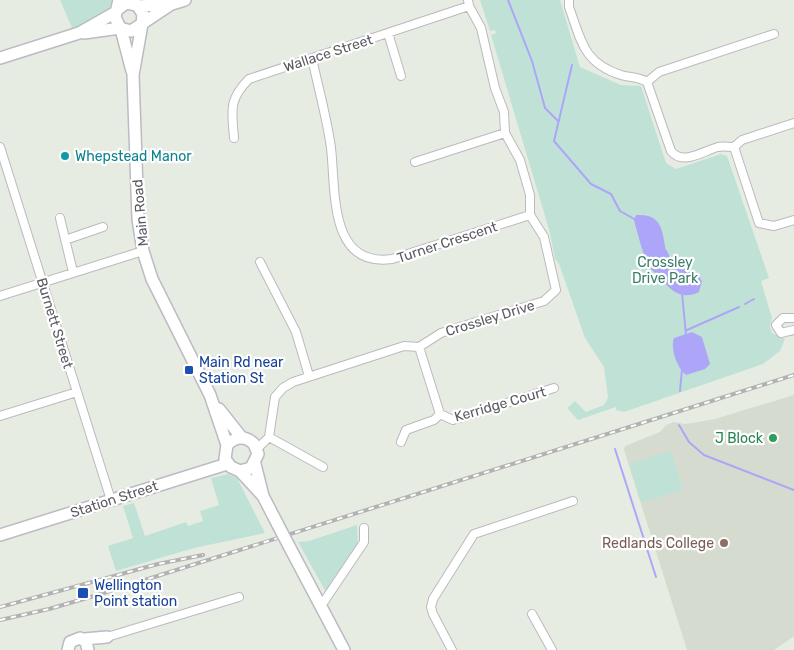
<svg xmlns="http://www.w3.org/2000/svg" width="794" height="650" font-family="Rubik,sans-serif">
<rect width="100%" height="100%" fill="#e7ece2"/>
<path fill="#d6dbd0" d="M794,395V636L774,650H687L624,450L625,446L660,432L666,425L674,422L685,424L715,419Z"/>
<path fill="#c0e2d6" d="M60,0H113C110,18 87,23 73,30Z
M480,0H560L580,67L621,85L641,86L666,163L676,169L721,154L727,156L769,278L761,281L772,318L770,326L772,333L785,339L780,351L763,364L624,412L616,410V407L578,420L567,408L575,401L586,412L604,405L608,398L604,367L585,338L559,264L555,259L550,233L491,35L496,33L495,30L490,31Z
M671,451L683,490L641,503L629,464Z
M228,474L237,478L265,533L194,548L116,571L108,546L133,538L123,506L134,503L145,536L186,522L188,526L203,521L200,511L219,505L211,478Z
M357,525L358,543L327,594L298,542L309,541Z"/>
<path fill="#ada6f8" d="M636,215C669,213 660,240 669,259L698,275L702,281L699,292C683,300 671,292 662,279C658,274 652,272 648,265C642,251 638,235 634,220Z
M692,332L702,337L710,364L705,369L686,375C677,368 670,348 674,338Z"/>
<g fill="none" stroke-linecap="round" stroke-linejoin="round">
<path stroke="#ada6f8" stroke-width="2" d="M508,0L532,61L545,108L558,121
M572,65L554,141L591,184L611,194L620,211L636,220
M666,251L670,260
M682,293L686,335
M745,304L754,299
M687,330L739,307
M680,391L682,370
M679,425L689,442L704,455L794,490
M615,449L656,577"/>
<g stroke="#bbb9bf" stroke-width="10">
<path id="street" d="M569,0V7C581,40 583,63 621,75C631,78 638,76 647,82
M388,33L401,76
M312,58C318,87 327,118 331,148C336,189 328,268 392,259L530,215
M647,82L671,151C683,166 703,151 718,147C723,146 728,147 734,147L742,140L794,123
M647,82L659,72L774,34
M234,138C232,111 228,100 249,79L469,6
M0,147L111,500
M734,147L759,223L774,226L794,220
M415,162L505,133
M60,218L73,272
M65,240L103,227
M260,262L296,332L309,376
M0,296L143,251
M794,318H783L776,325L781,333L794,330
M419,347L440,414
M0,416L77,392
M269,437L323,467
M401,442L406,430L434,420L440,414L453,420L554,388
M257,449L269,437L275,397L283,388L293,382L404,346L419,347L441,333L544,301L556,290L544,237L530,215V195L520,160L505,133L504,112L495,88L481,28L469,6L468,0
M321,606L364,542V528
M532,614L552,650
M107,637L239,597
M452,650L433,614L431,607L433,599L474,534L573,501"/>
</g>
<g stroke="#bcbac2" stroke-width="14">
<path id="secondary" d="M139,6L172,4L185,0
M117,10L126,3L137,5L143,14L142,24L131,31L120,28L115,17L119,0
M143,23L170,5
M142,24L133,75L138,219L143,251L152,279L210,395L227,445
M121,29L132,71
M84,33L120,28
M0,58L79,33L116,12
M219,409L242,438
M255,464L263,496L278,525
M240,471L251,468L258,454L254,444C246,436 236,436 227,445L225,459L231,467L240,471L263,496
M0,535L227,464
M289,546L344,650
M84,639L107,637
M68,650L70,642L80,638L86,642L88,650"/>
</g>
<use href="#street" stroke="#fff" stroke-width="8"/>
<use href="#secondary" stroke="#fff" stroke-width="11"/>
<g stroke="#b3b2b3" stroke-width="4">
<path id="rail" d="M0,607L158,564L203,555
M0,620L49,609L94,596L794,375"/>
</g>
<use href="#rail" stroke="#fff" stroke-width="2" stroke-dasharray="5.5" stroke-linecap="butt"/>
<g stroke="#bcbac2" stroke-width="14" stroke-linecap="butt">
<path id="secondary-bridge" d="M278,525L289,546"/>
</g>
<use href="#secondary-bridge" stroke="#fff" stroke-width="11"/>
</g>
<circle fill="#0f9aa8" stroke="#fff" stroke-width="2" cx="65" cy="156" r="5"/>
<g fill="#1a4fb4" stroke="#fff" stroke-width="2">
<rect x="184" y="365" width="10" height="10" rx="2.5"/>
<rect x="77" y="587" width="12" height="12" rx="2.5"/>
</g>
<circle fill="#2e9e5b" stroke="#fff" stroke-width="2" cx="773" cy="438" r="5"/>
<circle fill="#8d6e63" stroke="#fff" stroke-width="2" cx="724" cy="543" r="5"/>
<g text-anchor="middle" stroke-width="4.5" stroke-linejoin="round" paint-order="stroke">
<g font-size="14" fill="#5c5a61" stroke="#fff">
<text transform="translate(328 53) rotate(-18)" y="5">Wallace Street</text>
<text transform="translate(140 213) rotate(-95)" y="5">Main Road</text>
<text transform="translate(447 242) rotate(-18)" y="5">Turner Crescent</text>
<text transform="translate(490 318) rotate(-17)" y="5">Crossley Drive</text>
<text transform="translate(55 323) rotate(73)" y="5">Burnett Street</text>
<text transform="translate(500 404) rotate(-16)" y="5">Kerridge Court</text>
<text transform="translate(114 499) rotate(-18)" y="5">Station Street</text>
</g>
<g font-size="14" fill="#0d838f" stroke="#fff" text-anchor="start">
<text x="75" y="161">Whepstead Manor</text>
</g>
<g font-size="14" fill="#3b806b" stroke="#fff">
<text x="665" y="267">Crossley<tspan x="665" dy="16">Drive Park</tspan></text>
</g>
<g font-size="14" fill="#164399" stroke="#fff" text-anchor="start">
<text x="199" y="367">Main Rd near<tspan x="199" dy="16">Station St</tspan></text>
<text x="94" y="590">Wellington<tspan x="94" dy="16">Point station</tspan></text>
</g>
<g font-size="14" fill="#27864d" stroke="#fff" text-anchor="end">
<text x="763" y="443">J Block</text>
</g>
<g font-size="14" fill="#785e54" stroke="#fff" text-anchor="end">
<text x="714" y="548">Redlands College</text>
</g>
</g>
</svg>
